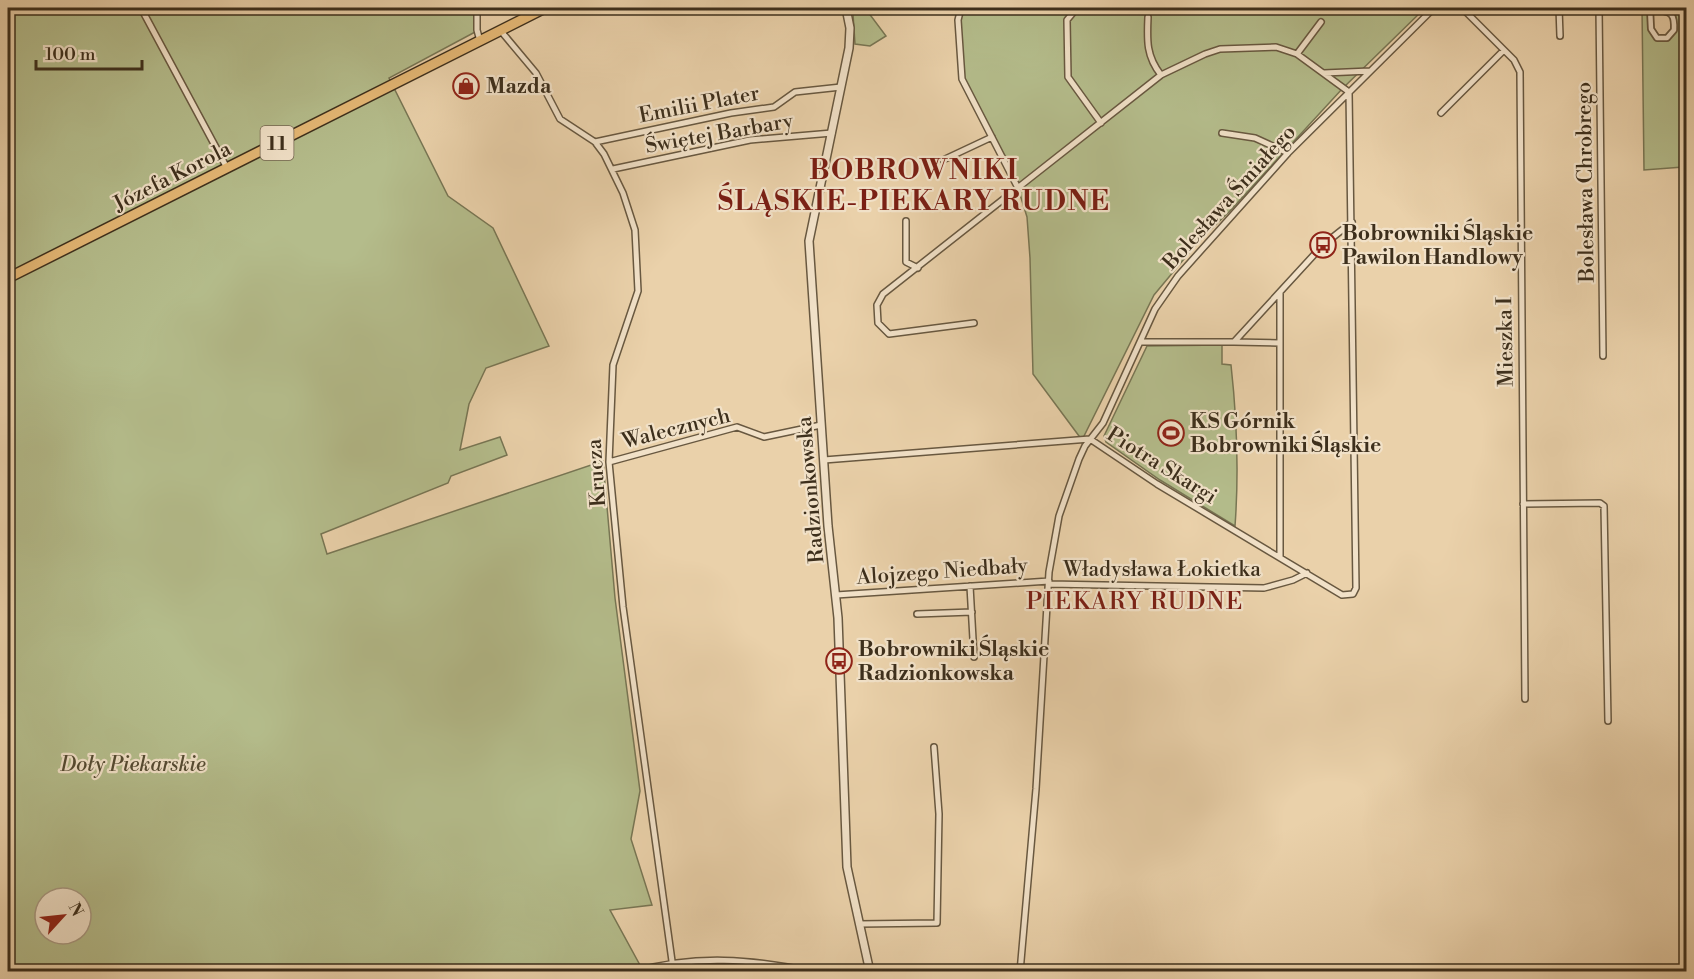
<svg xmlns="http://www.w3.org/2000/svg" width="1694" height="979" font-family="'Libre Bodoni',serif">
<rect width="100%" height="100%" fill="#ead1aa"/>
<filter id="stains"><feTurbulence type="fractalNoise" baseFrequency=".00333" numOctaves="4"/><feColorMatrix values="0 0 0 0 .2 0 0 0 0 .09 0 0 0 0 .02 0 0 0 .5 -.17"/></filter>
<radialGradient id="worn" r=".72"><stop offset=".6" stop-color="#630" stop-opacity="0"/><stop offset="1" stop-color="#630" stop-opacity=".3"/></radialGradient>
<path fill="#b4bc8b" stroke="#787654" stroke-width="1.5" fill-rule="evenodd" d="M8,8H478L477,31L389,78L448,196L493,228L549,346L486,368L469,404L460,450L500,437L507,455L451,476L448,483L321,534L327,554L603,461L615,598L640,791L631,839L652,905L610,910L641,967L639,971H8ZM45,898H81V934H45Z
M865,8L886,36L870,46L855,44L853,14Z
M961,8H1425L1342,89L1229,212L1199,241L1154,295L1082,440L1033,374L1030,258L1027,217L1018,188L964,78L959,41Z
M1642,8H1650V21L1657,38L1671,36L1673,17L1654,8H1681L1686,93L1682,133L1683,167L1644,170Z
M1222,345V364L1231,365C1237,419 1239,472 1235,526L1160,480L1106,442L1104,436L1147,346Z"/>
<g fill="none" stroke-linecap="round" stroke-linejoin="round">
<g stroke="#685840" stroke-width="8">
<path id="pedestrian" d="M1650,8L1651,29L1657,38H1667L1674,30C1675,8 1667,14 1654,8"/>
</g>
<g stroke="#685840" stroke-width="8">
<path id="minor" d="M141,8L227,168
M477,8V30L480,41
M961,8L958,20L962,79L1018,188
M1077,8L1067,20L1068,77L1101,123
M1462,8L1514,60L1520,72L1525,699
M1559,8L1560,36
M1599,8L1603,356
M1148,17C1147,40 1146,56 1161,75
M500,30L536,73L560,119L595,142L604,154L623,193L635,230L638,291L613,365L609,462L623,607L672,961
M1297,54L1321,22
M1324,73L1370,71
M1441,113L1504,50
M1222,133L1255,138L1288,153
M595,142L731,113L774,107L795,92L841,87
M943,160L992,137
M613,169L750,140L832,133
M906,221V262L918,268
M1280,292V556
M974,323L889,334L878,323L877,305L883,294L1161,75L1205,54L1220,49L1276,47L1297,54L1349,92
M1141,342H1234L1323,245L1352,222
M1234,342L1279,343
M824,460L1090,439L1157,484L1342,595L1353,594L1356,588L1349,92
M609,462L737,427L764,437L821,425
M1523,504L1600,503L1604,506L1608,721
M1049,584L1264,588L1293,580L1307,573
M970,586L974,657
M836,595L1049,581
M917,614L972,612
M859,924L937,923L939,814L934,747
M634,972C696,954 752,959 814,972
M1020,972L1036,789L1049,572L1059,516L1079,459L1085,446L1103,423L1155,309L1178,276L1288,153L1434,8"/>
</g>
<g stroke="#685840" stroke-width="10">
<path id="tertiary" d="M846,8L850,28L849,48L809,241L828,526L838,618L847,867L870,972"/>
</g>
<g stroke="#3d2f1c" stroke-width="12">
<path id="trunk" d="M8,278L545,8"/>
</g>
<use href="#pedestrian" stroke="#f1e1c8" stroke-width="4.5"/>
<use href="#minor" stroke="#f1e1c8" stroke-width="5"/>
<use href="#tertiary" stroke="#f1e1c8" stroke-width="7"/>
<use href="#trunk" stroke="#e5b875" stroke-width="9"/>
</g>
<defs>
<g id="shop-ring" transform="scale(1.35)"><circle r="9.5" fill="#f1e1c8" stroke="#8f2418" stroke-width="1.5"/><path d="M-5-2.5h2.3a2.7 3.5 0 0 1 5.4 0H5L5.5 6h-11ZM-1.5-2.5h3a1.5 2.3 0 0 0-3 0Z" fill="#8f2418"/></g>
<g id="bus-ring" transform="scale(1.35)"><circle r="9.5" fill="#f1e1c8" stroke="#8f2418" stroke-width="1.5"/><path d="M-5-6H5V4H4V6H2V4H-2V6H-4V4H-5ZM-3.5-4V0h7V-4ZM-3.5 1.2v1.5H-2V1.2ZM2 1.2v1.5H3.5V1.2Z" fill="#8f2418"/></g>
<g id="stadium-ring" transform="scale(1.35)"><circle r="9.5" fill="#f1e1c8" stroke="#8f2418" stroke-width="1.5"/><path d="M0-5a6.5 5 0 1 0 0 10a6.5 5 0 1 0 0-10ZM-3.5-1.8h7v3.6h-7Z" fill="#8f2418"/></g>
</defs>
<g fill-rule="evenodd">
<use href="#shop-ring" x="466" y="86"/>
<use href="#bus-ring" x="1323" y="245"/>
<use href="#stadium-ring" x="1171" y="433"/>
<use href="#bus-ring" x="839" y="661"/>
</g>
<g text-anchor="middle" stroke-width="4.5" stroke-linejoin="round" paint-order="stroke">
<rect fill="#f1e1c8" stroke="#736450" stroke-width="1.5" x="260.5" y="126" width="33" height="34" rx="4.5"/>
<g font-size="20" font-weight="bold" fill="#3d2f1c">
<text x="277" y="150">11</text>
</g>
<g font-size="21" font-weight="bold" fill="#3d2f1c" stroke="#f1e1c8" text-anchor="start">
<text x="486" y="93">Mazda</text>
<text x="1342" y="240">Bobrowniki Śląskie<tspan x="1342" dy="24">Pawilon Handlowy</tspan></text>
<text x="1190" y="428">KS Górnik<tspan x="1190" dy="24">Bobrowniki Śląskie</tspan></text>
<text x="858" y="656">Bobrowniki Śląskie<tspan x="858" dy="24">Radzionkowska</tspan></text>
</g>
<g font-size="21" fill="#3d2f1c" stroke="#f1e1c8">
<text transform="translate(699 104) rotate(-11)" y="7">Emilii Plater</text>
<text transform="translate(719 133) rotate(-10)" y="7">Świętej Barbary</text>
<text transform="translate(172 176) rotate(-27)" y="7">Józefa Korola</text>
<text transform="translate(1585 182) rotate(-91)" y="7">Bolesława Chrobrego</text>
<text transform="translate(1229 197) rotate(-48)" y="7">Bolesława Śmiałego</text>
<text transform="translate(1505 342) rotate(-91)" y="7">Mieszka I</text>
<text transform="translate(676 428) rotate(-14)" y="7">Walecznych</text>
<text transform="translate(1162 465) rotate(32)" y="7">Piotra Skargi</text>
<text transform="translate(596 473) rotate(-94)" y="7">Krucza</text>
<text transform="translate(810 490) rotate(-95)" y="7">Radzionkowska</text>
<text x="1162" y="576">Władysława Łokietka</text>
<text transform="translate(942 571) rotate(-4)" y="7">Alojzego Niedbały</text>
</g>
<g font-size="21" font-style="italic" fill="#554b32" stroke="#f1e1c8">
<text x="133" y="771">Doły Piekarskie</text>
</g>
<g font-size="24" letter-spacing="1.5" fill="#7a1f14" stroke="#f1e1c8">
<text x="1135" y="609">PIEKARY RUDNE</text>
</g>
<g font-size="27" font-weight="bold" letter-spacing="1.5" fill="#7a1f14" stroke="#f1e1c8">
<text x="914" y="179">BOBROWNIKI<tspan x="914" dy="31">ŚLĄSKIE-PIEKARY RUDNE</tspan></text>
</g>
</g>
<rect width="1694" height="979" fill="none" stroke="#ead1aa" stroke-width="30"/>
<rect x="9" y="9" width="1676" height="961" fill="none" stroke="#3d2f1c" stroke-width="3"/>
<rect x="15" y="15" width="1664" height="949" fill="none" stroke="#3d2f1c" stroke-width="1.5"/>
<g transform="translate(63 916) rotate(63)"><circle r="28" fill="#f1e1c8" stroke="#a99a83" stroke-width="1.5"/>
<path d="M0-4.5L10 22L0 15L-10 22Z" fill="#8f2418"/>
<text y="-9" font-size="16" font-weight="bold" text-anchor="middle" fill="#3d2f1c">N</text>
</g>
<path d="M36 60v9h106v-9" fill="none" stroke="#3d2f1c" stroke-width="3"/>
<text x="45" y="60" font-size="18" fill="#3d2f1c" stroke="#f1e1c8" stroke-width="4.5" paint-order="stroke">100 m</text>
<rect width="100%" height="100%" filter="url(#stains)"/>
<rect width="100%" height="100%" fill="url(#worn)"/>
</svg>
